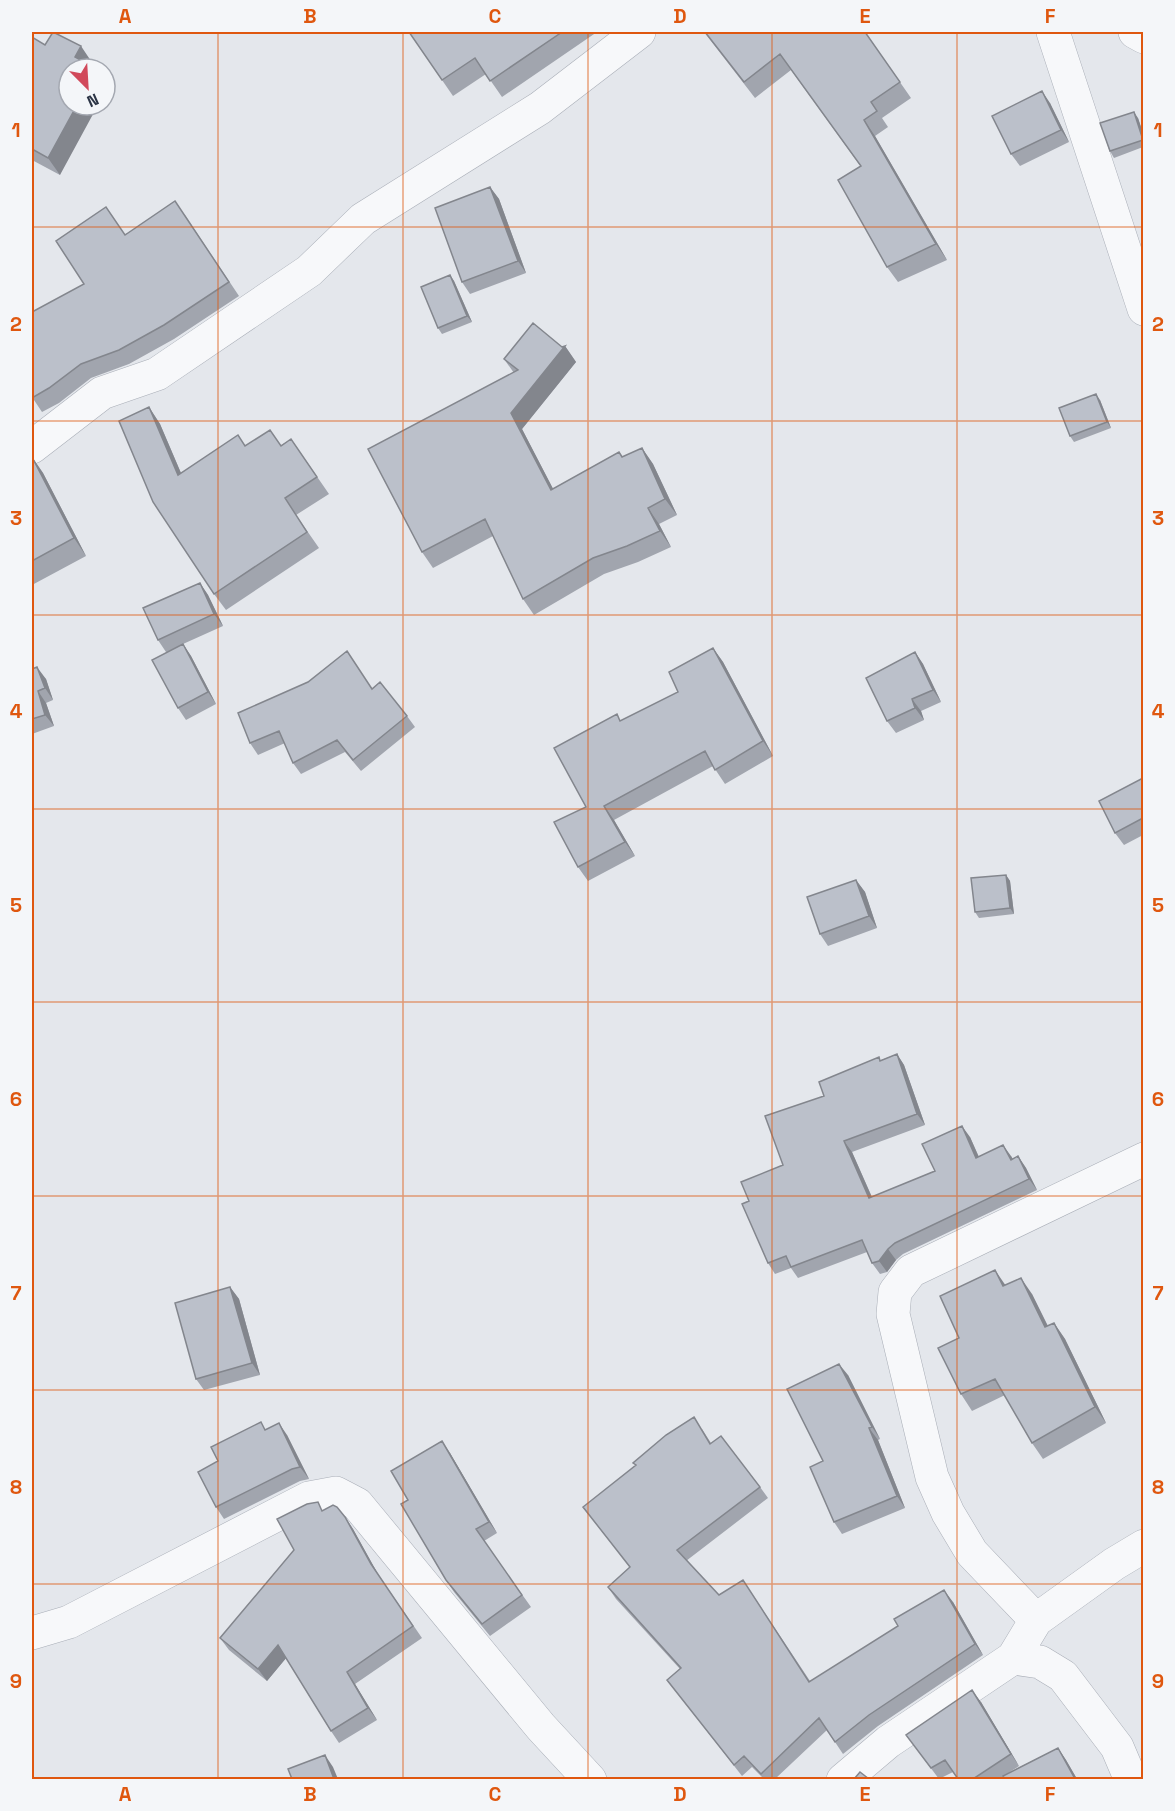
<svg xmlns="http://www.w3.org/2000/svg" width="1175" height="1811" font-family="'Space Grotesk',sans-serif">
<rect width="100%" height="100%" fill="#e4e7ec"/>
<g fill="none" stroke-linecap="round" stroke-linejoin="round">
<g stroke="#a9aeb7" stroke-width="34">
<path id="minor" d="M1053,32L1144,309
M1135,32L1144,37
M32,447L102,393L157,374L309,271L363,219L540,108L639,32
M1036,1620L972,1553L948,1513L932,1477L893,1314L895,1292L911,1271L1144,1159
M32,1633L69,1622L309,1498L336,1493L357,1504L541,1727L590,1780
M1013,1658L1040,1662L1063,1676L1117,1747L1131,1780
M843,1780L888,1742L1013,1658L1036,1620L1114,1564L1144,1546"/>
</g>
<use href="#minor" stroke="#f7f8fa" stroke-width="33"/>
</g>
<path fill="#a1a5ae" d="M409,32H597L502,97L486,74L453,96Z
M704,32H865L911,98L882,118L888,127L875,136L947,260L898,282L887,267L861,167L791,70L755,98Z
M32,37L45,45L93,64L90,69H69L60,175L32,160Z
M1050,103L1069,142L1020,166L1011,154Z
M1138,118L1143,133V147L1114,158L1110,151Z
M490,187L499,199L526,273L470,294L462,282Z
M185,215L239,296L174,339L129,364L91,378L59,403L42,412L32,397L84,284L125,234Z
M450,275L454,281L472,322L442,334L438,328Z
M565,346L576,362L522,429L553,489L619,452L623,457L642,448L653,464L677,515L659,524L671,547L638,562L604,574L534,615L523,599L493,536L433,568L422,552L514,373L504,359L562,347Z
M1100,400L1111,428L1074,442L1070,436Z
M149,407L160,424L181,473L246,446L281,445L291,439L329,494L296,515L319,548L226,610L214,594Z
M32,457L43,473L86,556L32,585Z
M200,583L208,595L223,626L183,644L191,656L216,704L186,720L178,708L166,652L158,640Z
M713,648L723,662L773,756L725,784L713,766L614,820L635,856L588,881L578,867L586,807L621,721L678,692Z
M915,652L923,664L941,702L921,711L924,720L896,733L887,721Z
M32,669L46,679L53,700L46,703L54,726L32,734Z
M372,689L407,716L415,727L361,771L345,752L301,774L293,763L285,743L258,755L250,743Z
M1143,779V835L1124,845L1115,833Z
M1006,875L1010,881L1014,914L979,918L975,912Z
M856,880L865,892L877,928L828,946L820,934Z
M897,1054L904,1065L925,1125L852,1152L872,1197L935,1171L970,1137L979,1157L1011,1156L1013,1159L1018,1156L1026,1168L1037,1190L903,1254L896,1260L887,1272L880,1274L872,1263L867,1252L798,1278L791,1268L775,1274L768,1263L783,1165L824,1096L881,1060Z
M1006,1285L1032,1294L1048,1326L1054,1323L1065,1339L1106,1423L1043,1459L1032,1443L1005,1395L972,1411L961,1394L959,1338Z
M230,1287L239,1299L260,1375L204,1390L196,1379Z
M848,1375L880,1439L878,1440L905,1508L842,1534L834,1522L823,1461Z
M266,1429L287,1435L309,1479L300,1481L224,1519L216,1507L218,1461Z
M702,1429L711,1443L760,1487L768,1498L686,1561L719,1595L743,1580L810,1681L953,1602L983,1655L878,1726L843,1754L827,1730L775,1779H764L752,1767L742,1776L667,1680L680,1669L616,1599L608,1587L630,1567L583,1507Z
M450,1453L497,1533L484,1541L531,1607L490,1636L454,1592L446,1580L408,1500Z
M324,1510L345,1517L353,1529L379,1576L422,1638L355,1684L377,1720L339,1743L331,1731L286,1658L267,1681L229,1650L220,1638L294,1550Z
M981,1702L1019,1766L1008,1773L1058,1748L1066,1760L1077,1779H1005L1004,1776L999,1779H958L953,1772L939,1779L915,1747Z"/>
<path fill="#83868d" d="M81,46L93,64L90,69H83L75,57Z
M1042,91L1050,103L1069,142L1061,130Z
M77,105H98L60,175L48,158Z
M1134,112L1138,118L1143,133V139Z
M864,120L875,136L947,260L936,244Z
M490,187L499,199L526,273L518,261Z
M450,275L454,281L472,322L467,316Z
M565,346L576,362L522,429L562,506L551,490L511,413Z
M1096,394L1100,400L1111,428L1107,422Z
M149,407L160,424L189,492L178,475Z
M642,448L653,464L677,515L665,499Z
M32,457L43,473L86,556L74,538Z
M648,508L659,524L671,547L660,531Z
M200,583L208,595L223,626L214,614Z
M183,644L191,656L216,704L208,692Z
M713,648L723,662L773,756L763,741Z
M915,652L923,664L941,702L933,690Z
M37,667L46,679L53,700L45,688Z
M38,691L46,703L54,726L45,715Z
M912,699L921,711L924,720L915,708Z
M604,806L614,820L635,856L625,842Z
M1006,875L1010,881L1014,914L1010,908Z
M856,880L865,892L877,928L869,916Z
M897,1054L904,1065L925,1125L917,1114Z
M962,1126L970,1137L984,1169L976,1158Z
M844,1141L852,1152L877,1209L869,1198Z
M1003,1145L1011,1156L1019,1171L1011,1160Z
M1018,1156L1026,1168L1037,1190L1029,1179Z
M888,1249L896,1260L887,1272L879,1261Z
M995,1270L1006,1286H1003Z
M1021,1278L1032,1294L1056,1343L1045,1327Z
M230,1287L239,1299L260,1375L252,1363Z
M1054,1323L1065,1339L1106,1423L1095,1407Z
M839,1364L848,1375L880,1439L872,1427Z
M279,1423L287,1435L309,1479L300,1467Z
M869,1428L878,1440L905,1508L897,1496Z
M442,1441L450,1453L497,1533L489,1522Z
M345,1517L353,1529L379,1576L422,1638L371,1564Z
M944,1590L953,1602L983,1655L975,1644Z
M278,1645L287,1657L267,1681L258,1669Z
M347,1672L355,1684L377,1720L368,1708Z
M972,1690L981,1702L1019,1766L1011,1754Z
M1058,1748L1066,1760L1077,1779H1075Z
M325,1755L333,1767L338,1779H334Z"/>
<path fill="#bbc0ca" stroke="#83868d" stroke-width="1.5" d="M53,32L81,46L75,57L86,63L83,69H69V105H77L48,158L32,149V37L45,45Z
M409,32H562L490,81L475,58L442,80Z
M705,32H865L900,82L871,102L877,111L864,120L936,244L887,267L838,180L861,166L780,54L744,82Z
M1042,91L1061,130L1011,154L992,116Z
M1134,112L1143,140L1110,151L1100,123Z
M490,187L518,261L462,282L435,208Z
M175,201L229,282L164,325L119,350L81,364L49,388L32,398V312L84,284L56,241L106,207L125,235Z
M450,275L467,316L438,328L421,287Z
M533,323L562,347L565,346L511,413L551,490L619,452L622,457L642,448L665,499L648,508L660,531L627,546L593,558L523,599L485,519L422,552L368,449L518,370L504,359Z
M1096,394L1107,422L1070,436L1059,408Z
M149,407L178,475L238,435L245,446L270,430L281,446L291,439L317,477L285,498L307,532L214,594L153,502L119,421Z
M32,457L74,538L32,561Z
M200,583L214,614L158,640L143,608Z
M183,644L208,692L178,708L152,660Z
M713,648L763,741L715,770L705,751L604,806L625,842L578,867L554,822L586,807L554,748L617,714L620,721L678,692L669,672Z
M347,651L372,689L380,682L407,716L353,760L337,740L293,763L279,731L250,743L238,713L308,682Z
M915,652L933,690L912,699L915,708L887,721L866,678Z
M37,667L45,688L38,691L45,715L32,719V669Z
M1143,778V818L1115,833L1099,801Z
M1006,875L1010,908L975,912L971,878Z
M856,880L869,916L820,934L807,897Z
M897,1054L917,1114L844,1141L869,1198L935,1171L922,1144L962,1126L976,1158L1003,1145L1011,1160L1018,1156L1029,1179L895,1243L888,1249L879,1261L872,1263L862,1240L791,1267L786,1256L768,1263L742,1204L749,1201L741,1182L783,1165L765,1116L824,1096L819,1082L879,1057L880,1061Z
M995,1270L1003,1286L1021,1278L1045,1327L1054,1323L1095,1407L1032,1443L995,1379L961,1394L938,1348L959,1338L940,1296Z
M230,1287L252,1363L196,1379L175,1303Z
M839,1364L872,1427L869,1428L897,1496L834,1522L810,1467L823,1461L787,1389Z
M694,1417L710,1444L721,1436L760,1487L677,1550L719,1595L743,1580L809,1682L898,1626L894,1619L944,1590L975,1644L869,1715L835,1742L819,1718L761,1774L744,1756L734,1765L667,1680L681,1668L608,1587L630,1567L583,1507L636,1465L633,1463L666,1435Z
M261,1422L265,1430L279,1423L300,1467L292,1469L216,1507L198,1472L218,1461L211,1447Z
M442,1441L489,1522L476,1529L522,1595L482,1624L446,1580L401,1504L408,1500L391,1471Z
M318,1502L322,1511L333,1505L337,1507L345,1517L371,1564L413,1626L347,1672L368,1708L331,1731L278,1645L258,1669L220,1638L294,1550L277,1519L307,1504Z
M972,1690L1011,1754L973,1779H958L945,1760L931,1768L906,1735Z
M1058,1748L1075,1779H1005L1003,1776Z
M325,1755L334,1779H292L288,1769Z
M860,1772L869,1779H854Z"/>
<path fill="none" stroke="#df570f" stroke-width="1.5" stroke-opacity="0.55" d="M218,32V1780M403,32V1780M588,32V1780M772,32V1780M957,32V1780M32,227H1144M32,421H1144M32,615H1144M32,809H1144M32,1002H1144M32,1196H1144M32,1390H1144M32,1584H1144"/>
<rect width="1175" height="1811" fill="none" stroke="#f4f6f9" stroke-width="66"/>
<g transform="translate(87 87) rotate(156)"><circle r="28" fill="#f4f6f9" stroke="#a4a8b1" stroke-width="1.5"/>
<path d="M0-4.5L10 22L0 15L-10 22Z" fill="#d1495b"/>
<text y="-9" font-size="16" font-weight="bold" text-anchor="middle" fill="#2b3445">N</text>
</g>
<rect x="33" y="33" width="1109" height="1745" fill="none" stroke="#df570f" stroke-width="2"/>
<g font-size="20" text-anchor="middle" font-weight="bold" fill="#df570f">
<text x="125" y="23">A</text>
<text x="310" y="23">B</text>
<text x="495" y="23">C</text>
<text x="680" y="23">D</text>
<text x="865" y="23">E</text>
<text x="1050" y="23">F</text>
<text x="16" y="137">1</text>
<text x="1158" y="137">1</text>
<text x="16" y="331">2</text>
<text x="1158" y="331">2</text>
<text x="16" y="525">3</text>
<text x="1158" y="525">3</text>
<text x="16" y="718">4</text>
<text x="1158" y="718">4</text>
<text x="16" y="912">5</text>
<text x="1158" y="912">5</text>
<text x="16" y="1106">6</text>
<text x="1158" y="1106">6</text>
<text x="16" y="1300">7</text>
<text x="1158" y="1300">7</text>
<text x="16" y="1494">8</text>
<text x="1158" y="1494">8</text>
<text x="16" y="1688">9</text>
<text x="1158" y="1688">9</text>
<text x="125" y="1801">A</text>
<text x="310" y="1801">B</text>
<text x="495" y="1801">C</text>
<text x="680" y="1801">D</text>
<text x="865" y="1801">E</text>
<text x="1050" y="1801">F</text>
</g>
</svg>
